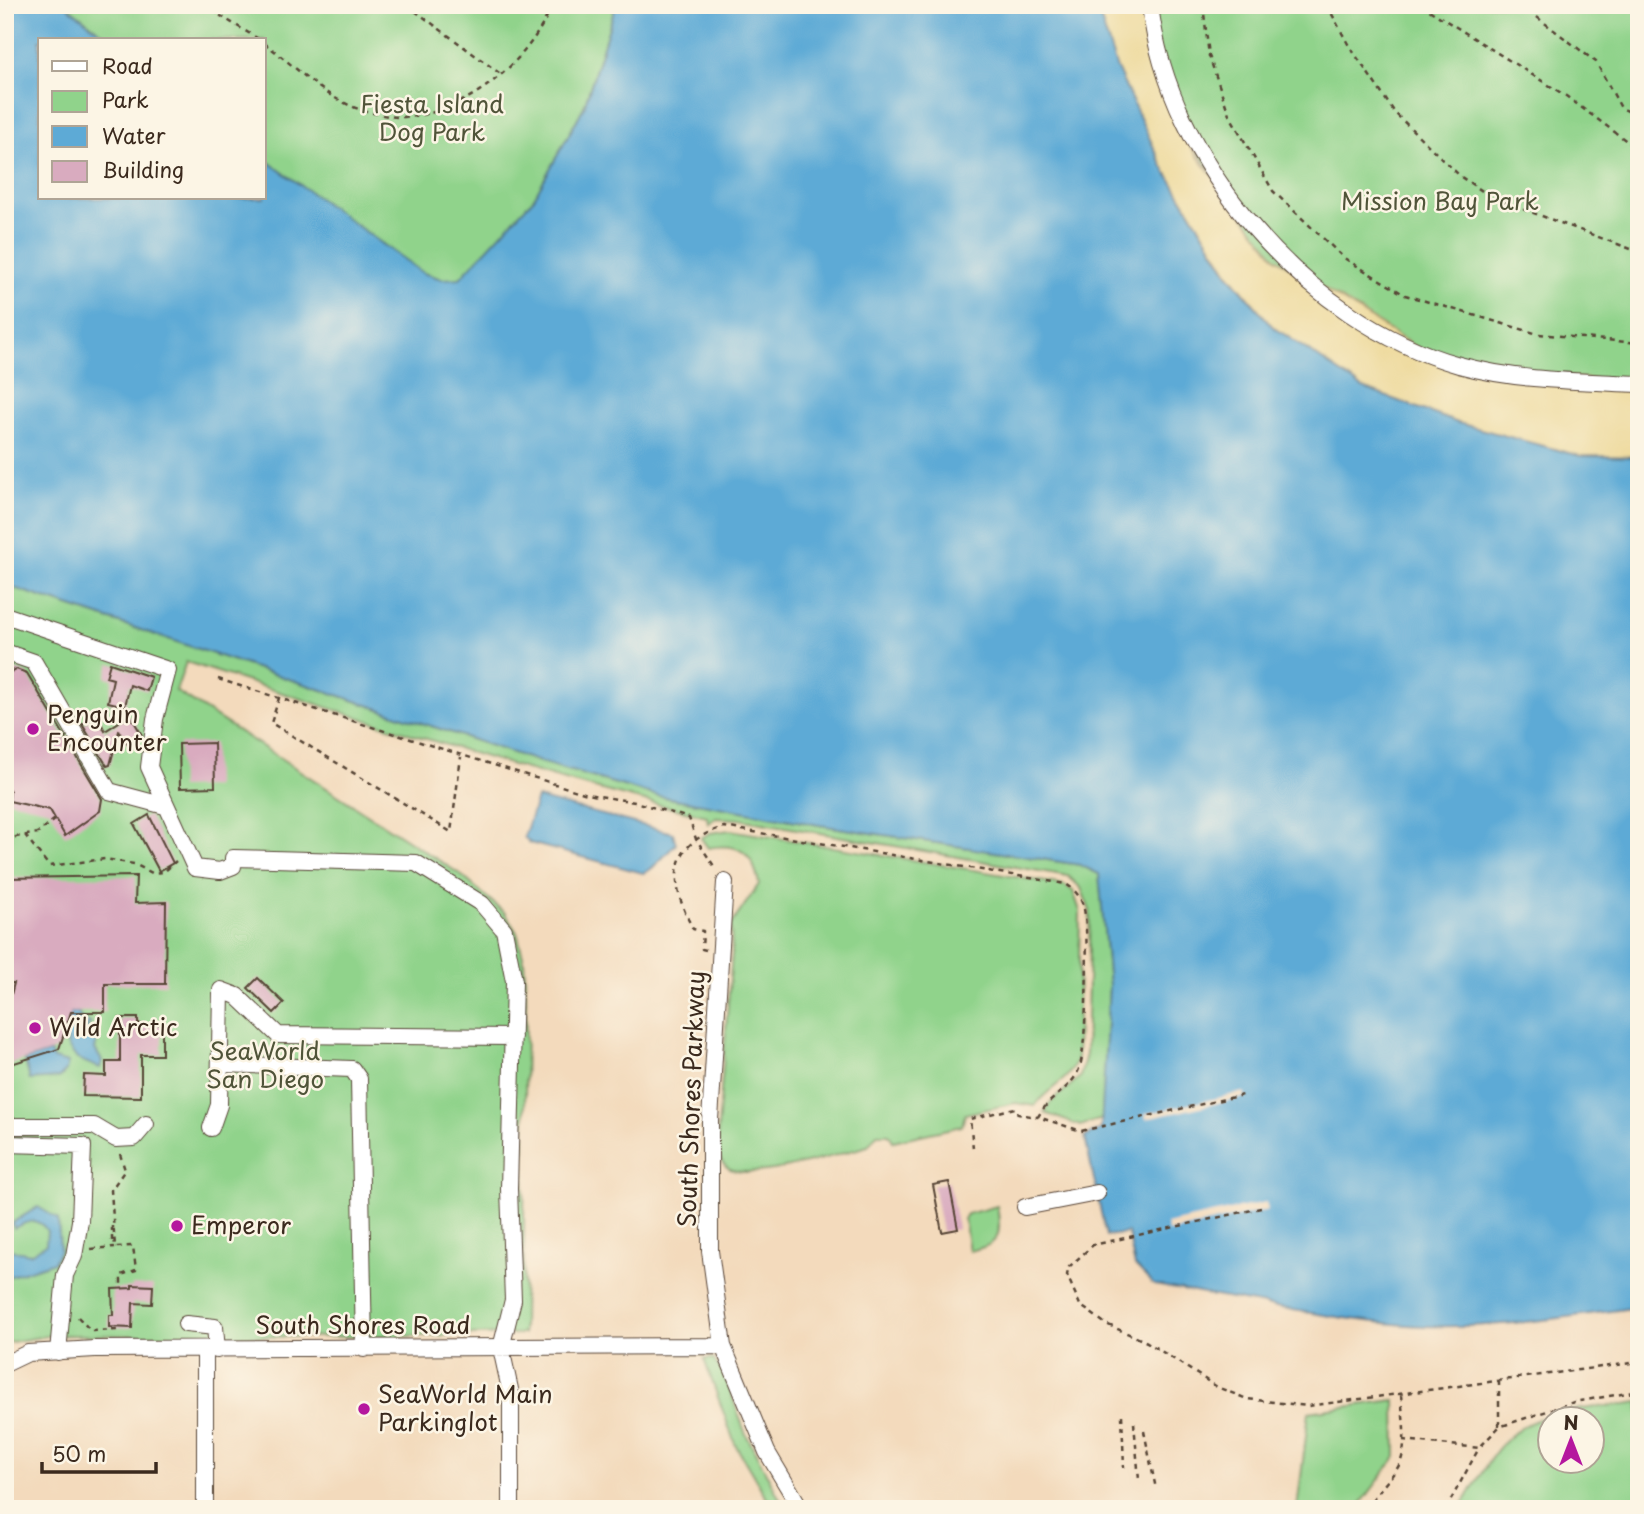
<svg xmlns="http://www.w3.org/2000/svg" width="1644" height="1514" font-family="'Playpen Sans',sans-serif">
<rect width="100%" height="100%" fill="#fcf5e5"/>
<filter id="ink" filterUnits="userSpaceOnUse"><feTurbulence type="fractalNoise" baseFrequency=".0143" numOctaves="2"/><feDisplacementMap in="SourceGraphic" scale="14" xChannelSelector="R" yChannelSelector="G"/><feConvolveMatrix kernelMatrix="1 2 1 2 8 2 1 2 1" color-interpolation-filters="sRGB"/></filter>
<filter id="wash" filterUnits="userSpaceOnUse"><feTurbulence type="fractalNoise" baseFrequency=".00686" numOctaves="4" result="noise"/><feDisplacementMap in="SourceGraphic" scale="28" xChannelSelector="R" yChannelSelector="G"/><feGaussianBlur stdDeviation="1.57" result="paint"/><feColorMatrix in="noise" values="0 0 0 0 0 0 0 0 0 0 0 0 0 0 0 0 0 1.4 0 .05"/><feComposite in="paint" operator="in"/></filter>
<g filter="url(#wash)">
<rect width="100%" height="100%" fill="#f3dabc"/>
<path fill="#90d38b" stroke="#667e54" stroke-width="2" fill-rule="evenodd" d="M65,5H616L584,107L534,198L460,279H442L423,273L264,159V40H111Z
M1096,5H1639V457L1363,388Z
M5,585L540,762L658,796L819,825L1080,865L1099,874L1109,985L1102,1119L1080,1126L1045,1113L1049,1104L1080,1077L1086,1054L1090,911L1081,888L1068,876L739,819L715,818L708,824L707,816C530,776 359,717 186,662L176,691L460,874L506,914L517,933L524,960L526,1000L523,1334L356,1337L53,1335L5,1343Z
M730,830L1064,885L1073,891L1080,911L1077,1058C1068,1085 1049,1085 1035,1106L1015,1103L965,1114L962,1126L893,1141L889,1134H877L868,1146C838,1154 757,1181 730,1169C719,1163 718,1153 717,1141L732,954L731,925L759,884C753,853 740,842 708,848L701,838L710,833Z
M997,1206C1002,1236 1000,1245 969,1251L964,1219L967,1214Z
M704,1359H713L724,1374L745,1432L785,1509H773L735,1444Z
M1395,1400L1396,1457L1357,1509H1297L1309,1412Z
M1639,1402V1509H1460C1474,1487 1487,1460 1505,1441C1538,1406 1596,1409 1639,1402ZM1550,1420H1592V1462H1550Z"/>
<path fill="#eeda9e" stroke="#94825e" stroke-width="2" d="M1096,5H1144L1154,60L1167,101L1193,150L1276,258L1439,362L1639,385V457L1580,456L1458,423L1363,388L1272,326L1229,274L1162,165L1117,69Z"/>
<path fill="#5daad6" stroke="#4c6a7a" stroke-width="2" d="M5,5H65L111,40H40V198H264V159L423,273L442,279L460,278L534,198L584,107L616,5H1096L1117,69L1162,165L1228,274L1272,326L1363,388L1458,423L1580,456L1639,457V1307C1556,1319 1469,1333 1385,1323C1308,1315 1231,1298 1154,1285L1135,1266L1128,1233L1106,1236L1085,1137L1101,1129L1109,985L1099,874L1080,865L819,825L658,796L540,762L5,585Z
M537,798L673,833L676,844C668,851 653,871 643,873L530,843L524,837Z
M71,1012H78L81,1019L91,1023L87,1027L90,1034L98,1036L95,1049L102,1061L100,1068L77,1059L67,1045L68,1040L62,1039Z
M50,1052L53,1059L68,1063L66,1071L59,1078L30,1080L25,1060Z
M38,1207L58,1219L60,1250L54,1262L5,1278V1249L30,1254L46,1244L47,1231C38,1216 26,1222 14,1228L12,1223Z"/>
<path fill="#f3dabc" d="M1244,1092L1246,1097L1146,1119L1145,1114Z
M1266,1202L1268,1210L1168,1232L1166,1224Z"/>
<g id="blocks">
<path fill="#d9abbf" d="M110,663L151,677L147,691L130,685L125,706L108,702L113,679L106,677Z
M16,669L27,673L102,799L100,811L65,836L50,810L9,801L10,791L5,784V675Z
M97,715L105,731L130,715L142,735L128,745L119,731L110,765L107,766L82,724Z
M214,743L215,787L180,788L179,744Z
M149,815L173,863L159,871L134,824Z
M136,876L135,903L166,902L165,984H105V1012H71L59,1049L5,1066V1018L14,983H5V878Z
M258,978L284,1003L274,1013L248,988Z
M120,1018H138V1024H162V1055H141V1097L83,1096L84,1075L106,1076V1062H120Z
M949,1182L958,1229L942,1232L933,1185Z
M132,1285L153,1286L152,1304L133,1303L132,1328L109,1327V1315H113L112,1289L132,1288Z"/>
</g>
</g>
<g filter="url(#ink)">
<use href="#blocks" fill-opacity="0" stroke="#574436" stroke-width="2"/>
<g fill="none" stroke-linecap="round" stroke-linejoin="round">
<g stroke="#574436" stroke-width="18">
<path id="minor" d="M1150,5C1168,162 1307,323 1459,365C1517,381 1579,381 1639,384
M5,615L168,670L155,719L149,767L195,868L220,871L233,866V858L416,863L482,904L504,930L514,981L509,1189L513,1300L501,1348L511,1394V1509
M5,652L34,662L109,791L165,806
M725,882L710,1120V1251L723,1346L767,1452L801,1509
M222,1064L352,1069L359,1079L364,1349
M5,1126H94L116,1139L134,1138L146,1124
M211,1128L219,1105L221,990L237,996L278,1035L513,1037
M5,1144L83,1146L80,1221L74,1256L65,1275L58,1352
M1025,1207L1097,1193
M186,1324L215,1327L217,1350
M205,1350V1509
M5,1364L28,1353L95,1349L723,1346"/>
</g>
<path stroke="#574436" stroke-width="2.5" stroke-dasharray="5 5" stroke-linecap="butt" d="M203,5L260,40
M407,5L502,75
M1203,5L1209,56L1229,114L1273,191L1344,258L1405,295L1538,334L1639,343
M1327,5L1348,44L1395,113L1461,177L1493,198L1639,252
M1421,5L1566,96L1639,150
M1521,5L1596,62L1621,108L1639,116
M216,14L219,5
M264,43C296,66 323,98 362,110C373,113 392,118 404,117C467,114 529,62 552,5
M218,679L587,794L635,802L689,818L696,839L716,869
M279,698L271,723L451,832L461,757
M25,835L49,866L105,859L134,864L152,873L164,872L176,861
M5,839L38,833L55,819
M706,950L702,949L703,931L693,929C669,883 666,844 724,827L1066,884C1076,891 1081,897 1084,909C1089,930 1087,1051 1079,1069C1071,1090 1048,1097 1038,1117L1081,1131L1243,1095
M973,1148L970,1119L1015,1108L1018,1114L1038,1117
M120,1154L125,1170L111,1190L115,1247L133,1246L136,1270L121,1275V1288
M1261,1208L1093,1245L1069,1267L1067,1275L1080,1305L1106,1324L1147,1342L1217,1387L1247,1399L1308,1406L1639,1362
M112,1226V1247
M91,1249L115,1247
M78,1317L91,1331L118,1330V1327
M1499,1381V1427
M1122,1415L1124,1468
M1134,1423L1139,1480
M1144,1431L1156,1489
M1403,1440L1479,1448L1499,1427L1574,1402L1639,1391
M1367,1509C1375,1493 1386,1484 1396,1470C1410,1452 1402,1415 1401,1394
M1446,1509L1479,1448"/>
<use href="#minor" stroke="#fff" stroke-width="16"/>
</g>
</g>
<g fill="#b5179e" stroke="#fcf5e5" stroke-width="2.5">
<circle cx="33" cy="729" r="7"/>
<circle cx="35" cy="1028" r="7"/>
<circle cx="177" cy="1226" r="7"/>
<circle cx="364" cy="1409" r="7"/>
</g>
<g text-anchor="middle" stroke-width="5" stroke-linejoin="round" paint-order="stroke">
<g font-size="24" fill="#505439" stroke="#fcf5e5">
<text x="432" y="113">Fiesta Island<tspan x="432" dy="28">Dog Park</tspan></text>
<text x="1440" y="210">Mission Bay Park</text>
<text x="265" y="1060">SeaWorld<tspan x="265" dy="28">San Diego</tspan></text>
</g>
<g font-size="24" fill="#3b2a1e" stroke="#fcf5e5" text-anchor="start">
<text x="47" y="723">Penguin<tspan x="47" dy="28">Encounter</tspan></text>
<text x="49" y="1036">Wild Arctic</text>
<text x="191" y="1234">Emperor</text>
<text x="378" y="1403">SeaWorld Main<tspan x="378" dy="28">Parkinglot</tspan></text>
</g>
<g font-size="24" fill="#3b2a1e" stroke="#fcf5e5">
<text transform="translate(692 1099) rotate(-88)" y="8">South Shores Parkway</text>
<text x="363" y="1334">South Shores Road</text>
</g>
</g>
<rect width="1644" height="1514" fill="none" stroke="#fcf5e5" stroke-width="28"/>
<rect x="38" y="38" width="228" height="161" fill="#fcf5e5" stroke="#afa495" stroke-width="2"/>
<rect x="52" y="61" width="35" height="10" fill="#ffffff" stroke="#afa495" stroke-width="2"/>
<text x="102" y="74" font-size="21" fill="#3b2a1e">Road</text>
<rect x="52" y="91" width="35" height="21" fill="#90d38b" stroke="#afa495" stroke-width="2"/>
<text x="102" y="108" font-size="21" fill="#3b2a1e">Park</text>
<rect x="52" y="126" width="35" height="21" fill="#5daad6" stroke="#afa495" stroke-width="2"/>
<text x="102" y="144" font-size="21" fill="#3b2a1e">Water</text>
<rect x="52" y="161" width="35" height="21" fill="#d9abbf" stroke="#afa495" stroke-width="2"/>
<text x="102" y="178" font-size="21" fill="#3b2a1e">Building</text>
<g transform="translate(1571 1440)"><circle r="33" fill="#fcf5e5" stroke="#afa495" stroke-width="2"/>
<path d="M0-5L12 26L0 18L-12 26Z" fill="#b5179e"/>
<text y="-10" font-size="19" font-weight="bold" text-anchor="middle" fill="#3b2a1e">N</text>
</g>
<path d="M42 1462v10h114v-10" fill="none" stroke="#3b2a1e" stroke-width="3.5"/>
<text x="52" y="1462" font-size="21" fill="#3b2a1e" stroke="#fcf5e5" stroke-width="5" paint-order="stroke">50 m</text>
</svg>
